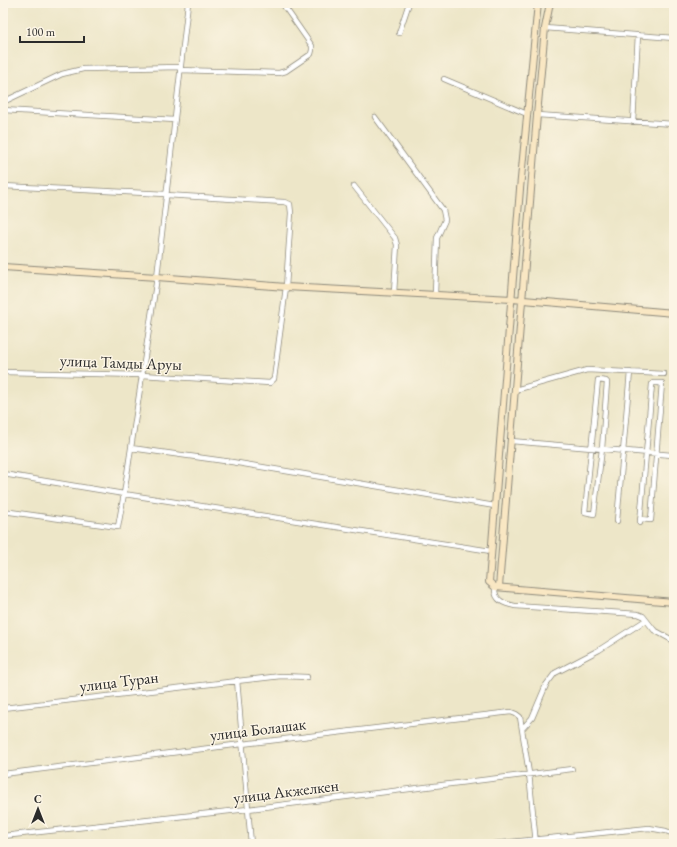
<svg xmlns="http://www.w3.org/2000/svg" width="677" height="847" font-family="'EB Garamond',serif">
<rect width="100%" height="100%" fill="#fcf5e5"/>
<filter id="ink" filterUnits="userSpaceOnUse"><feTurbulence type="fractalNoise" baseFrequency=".025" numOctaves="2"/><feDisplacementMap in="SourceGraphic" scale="8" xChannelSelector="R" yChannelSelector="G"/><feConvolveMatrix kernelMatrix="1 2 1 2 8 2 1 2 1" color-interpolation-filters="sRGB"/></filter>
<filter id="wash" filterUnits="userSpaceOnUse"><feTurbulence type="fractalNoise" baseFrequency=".012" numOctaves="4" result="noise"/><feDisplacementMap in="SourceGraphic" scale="16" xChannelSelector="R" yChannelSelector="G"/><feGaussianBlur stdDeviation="0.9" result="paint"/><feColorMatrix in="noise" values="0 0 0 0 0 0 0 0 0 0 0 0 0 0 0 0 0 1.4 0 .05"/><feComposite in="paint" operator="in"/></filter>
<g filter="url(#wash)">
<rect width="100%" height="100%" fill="#ede6c8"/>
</g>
<g filter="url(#ink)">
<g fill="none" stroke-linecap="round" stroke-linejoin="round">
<g stroke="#8c887a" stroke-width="6">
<path id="street" d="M188,3L157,277L124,494L491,551
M545,28L674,38
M399,33L409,3
M180,70L279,73L286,71L311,54L312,50V46L282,3
M444,79L527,114
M3,102L62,74L83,69L180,67
M3,110L175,120
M537,115L674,124
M375,117L443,210L445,220L437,238L435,294
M633,122L638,35
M3,186L166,194
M354,186L395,238L397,245L394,293
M3,372L142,375L270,383L274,379L286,287L291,213L290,204L284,202L166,195
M598,380L606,381L607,382L602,449L594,514L585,512Z
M515,390L587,370L664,374
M511,441L672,455
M131,448L232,462L495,506
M3,474L124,494L118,527L3,511
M617,521L630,372
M640,523L652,384L653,383H662L651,520L640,519
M495,587C494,601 505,604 515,606L638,614L643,616L654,630L674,641
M237,680L251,844
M3,708L281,676L307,677
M522,729L532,718L546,685L555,673L599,650L646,620
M3,774L242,744L511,712L516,714L520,717L529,773L536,844
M3,836L248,809L572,769
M492,844L649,828L666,831L674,834"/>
</g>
<g stroke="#8c887a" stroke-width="8">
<path id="secondary" d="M538,3L520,189L489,582L495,587L674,602
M3,267L157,277L286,287L512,299L674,313
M499,587L537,115L545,28L550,3"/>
</g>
<use href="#street" stroke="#fff" stroke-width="4.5"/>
<use href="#secondary" stroke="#f9e7c3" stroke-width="6"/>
</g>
</g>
<g text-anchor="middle" stroke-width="3" stroke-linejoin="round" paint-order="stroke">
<g font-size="16" fill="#2b2b2b" stroke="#fcf5e5">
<text transform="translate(121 362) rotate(2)" y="6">улица Тамды Аруы</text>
<text transform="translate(119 681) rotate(-7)" y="6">улица Туран</text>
<text transform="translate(258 729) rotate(-7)" y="6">улица Болашак</text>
<text transform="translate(286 791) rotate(-7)" y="6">улица Акжелкен</text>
</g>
</g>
<rect width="677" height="847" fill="none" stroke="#fcf5e5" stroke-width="16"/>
<g transform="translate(38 809)" stroke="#fcf5e5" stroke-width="3" paint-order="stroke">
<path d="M0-3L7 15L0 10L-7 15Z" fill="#2b2b2b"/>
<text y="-6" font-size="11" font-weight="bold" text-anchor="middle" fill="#2b2b2b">С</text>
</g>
<path d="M20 36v6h64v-6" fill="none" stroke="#2b2b2b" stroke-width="2"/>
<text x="26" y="36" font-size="12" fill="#2b2b2b" stroke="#fcf5e5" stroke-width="3" paint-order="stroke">100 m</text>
</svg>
